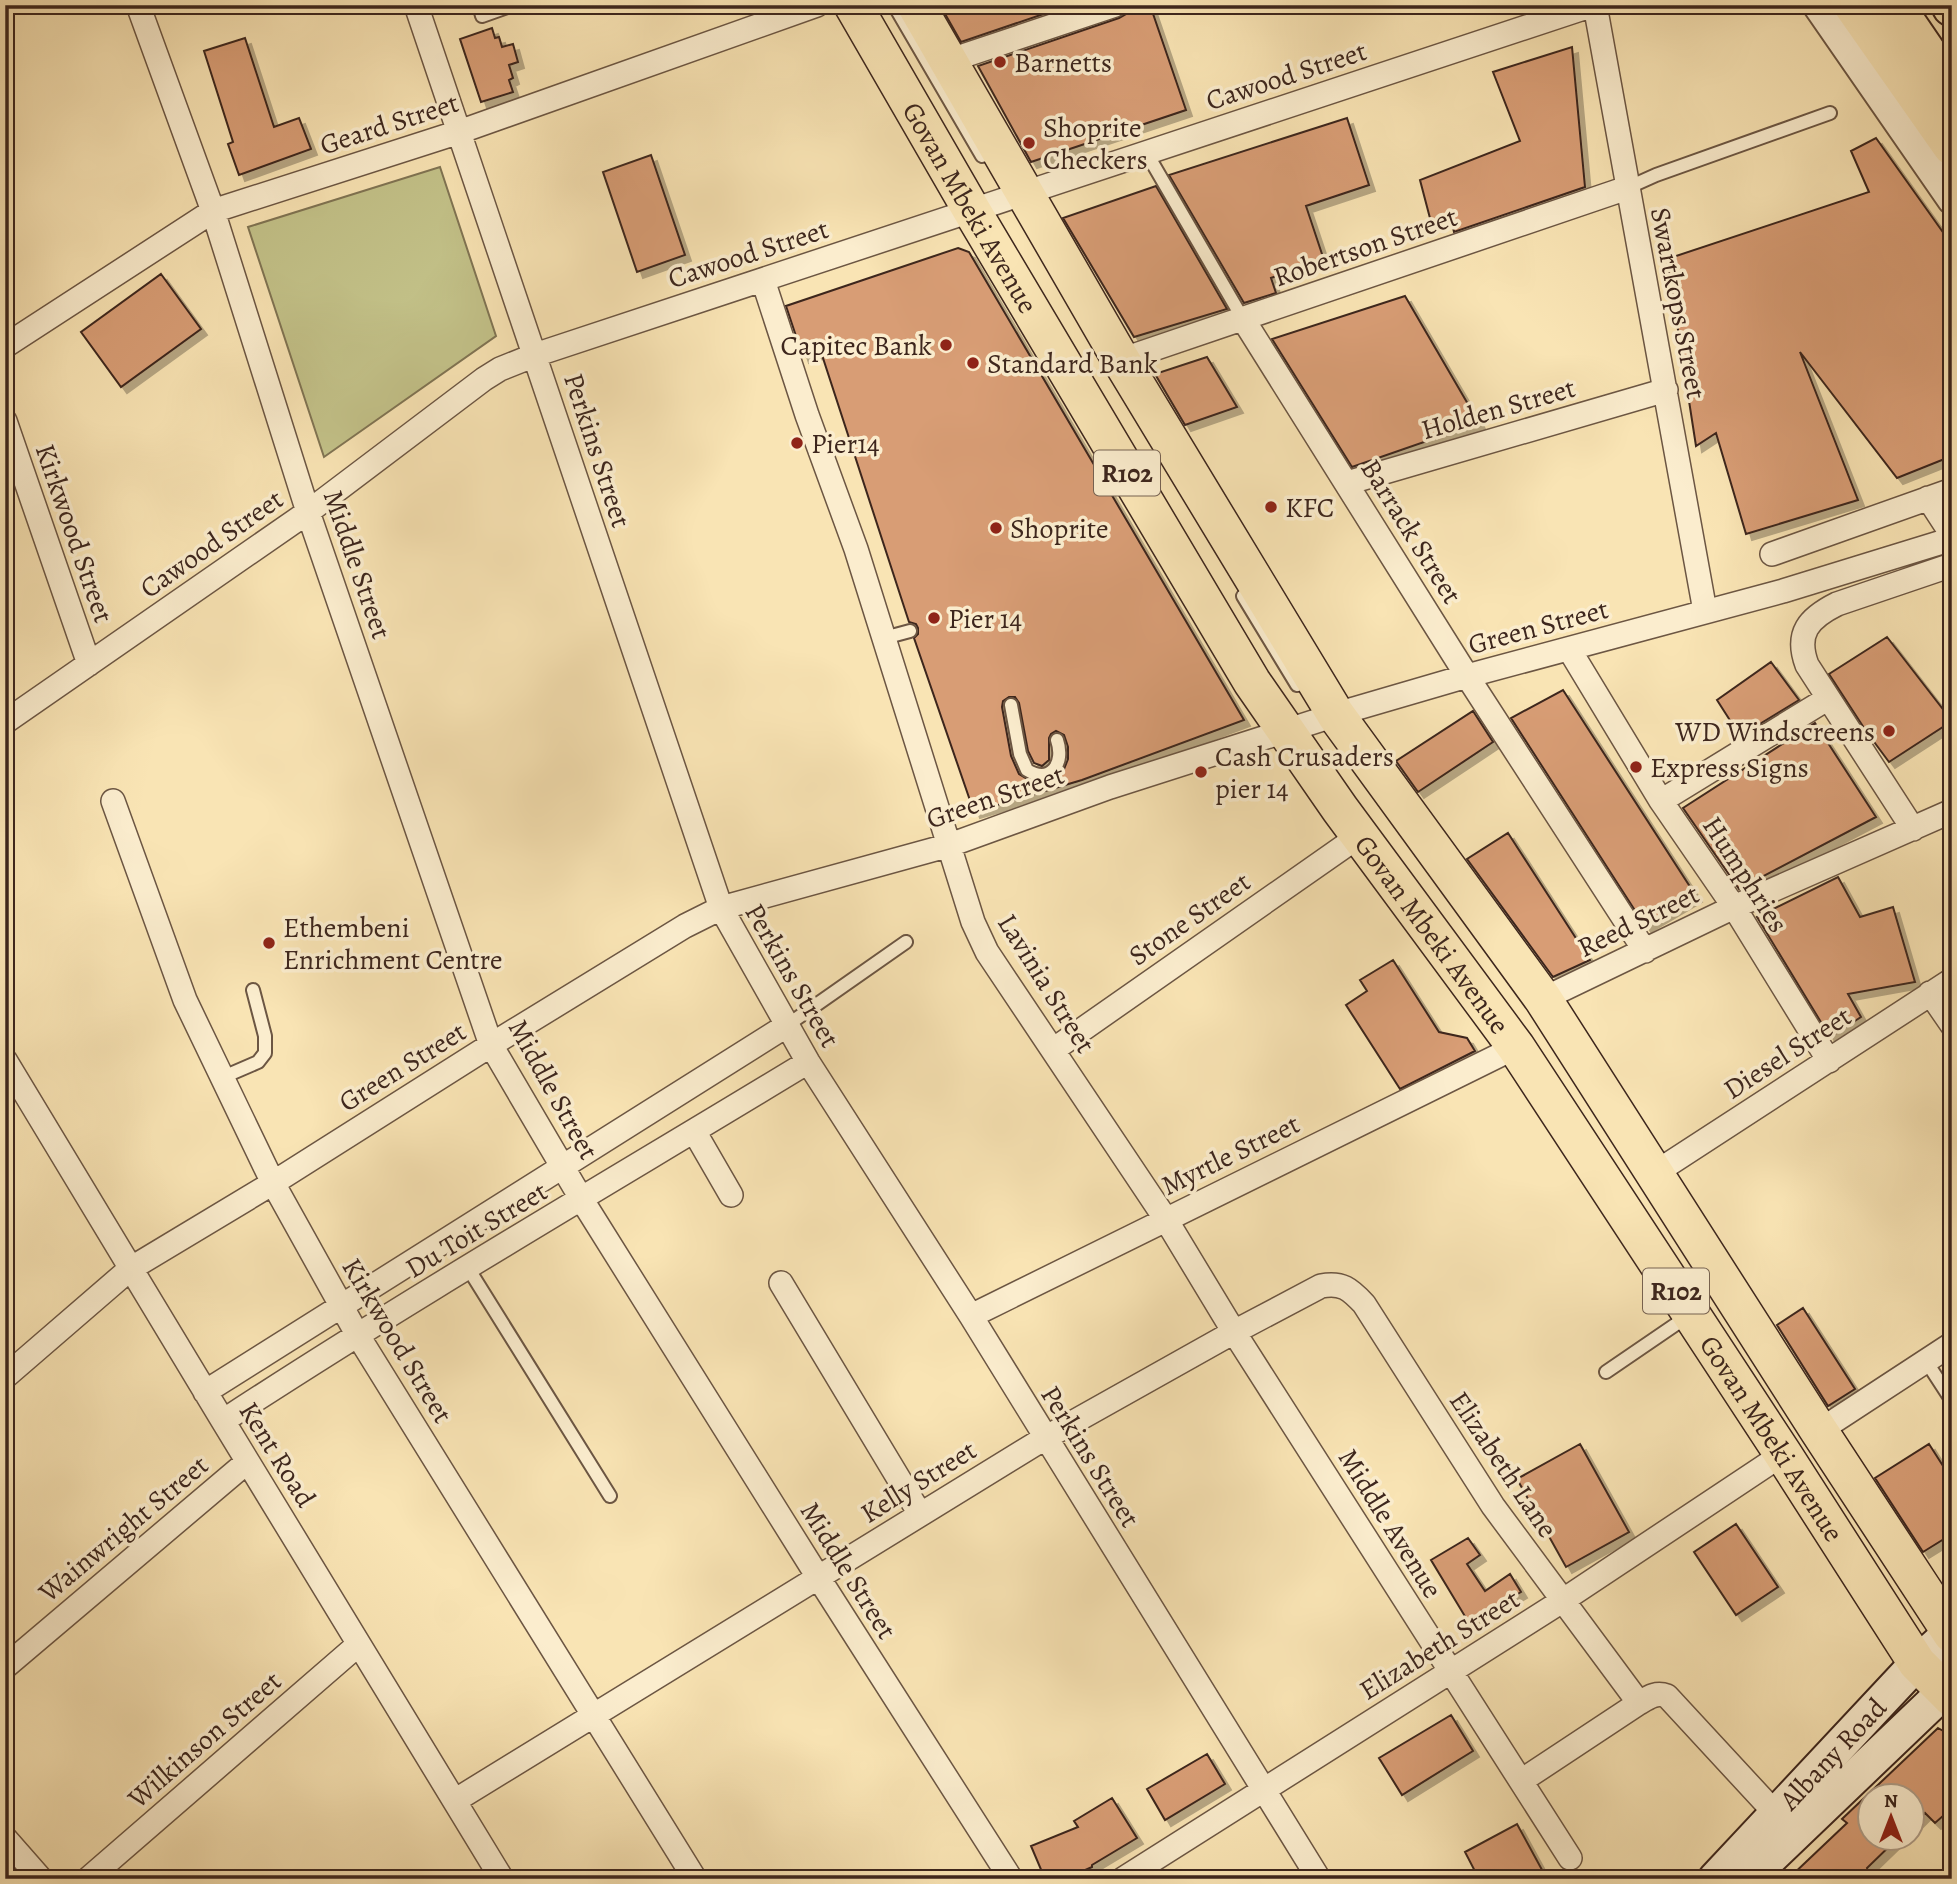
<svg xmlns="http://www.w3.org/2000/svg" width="1957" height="1884" font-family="Alegreya,serif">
<defs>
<filter id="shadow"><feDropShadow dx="6" dy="6" stdDeviation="0" flood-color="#0004"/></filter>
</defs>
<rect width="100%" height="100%" fill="#f9e4b4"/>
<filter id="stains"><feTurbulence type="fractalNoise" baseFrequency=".00286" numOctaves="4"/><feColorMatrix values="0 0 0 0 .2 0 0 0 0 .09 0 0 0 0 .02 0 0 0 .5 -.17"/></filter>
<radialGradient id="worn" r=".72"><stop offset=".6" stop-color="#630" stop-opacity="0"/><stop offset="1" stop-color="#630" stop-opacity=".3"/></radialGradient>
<path fill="#c3c289" stroke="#807453" stroke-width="2" d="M440,167L496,336L324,457L248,227Z"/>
<path fill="#d89d75" stroke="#3d261d" stroke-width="2" fill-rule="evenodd" filter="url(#shadow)" d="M940,5H1070L961,42Z
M1129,5H1150L1186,110L1031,162L978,66L1119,18L1126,14Z
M492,28L495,38L499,37L502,47L513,44L518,62L509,65L513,78L509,80L513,92L481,102L460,39Z
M245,38L274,127L299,118L311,149L239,175L228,144L233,142L204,51Z
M1572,47L1585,187L1454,232L1450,216L1431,222L1420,180L1520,141L1493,72Z
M1347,118L1369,185L1306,206L1324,260L1271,278L1276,293L1244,303L1169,175Z
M1876,138L1952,245V456L1897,478L1800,352L1858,500L1746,534L1716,433L1696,446L1667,259L1869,192L1851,151Z
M651,155L685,255L637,272L603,172Z
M1156,186L1227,309L1134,337L1063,218Z
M958,248L969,252L1244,720L1082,780L974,812L914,638L918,634V628L916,624L909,622L821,352L803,357L786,306ZM1009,697H1015L1019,703L1028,751L1034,763L1042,766L1049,760V738L1051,734L1056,731L1064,735L1068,747V759L1062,774L1054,780L1045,783H1034L1019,774L1011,756L1002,707L1003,701Z
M161,274L201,329L121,387L81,332Z
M1405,296L1479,423L1352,467L1272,339Z
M1207,357L1237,407L1185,425L1155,374Z
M1887,637L1952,721L1889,762L1866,731L1829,674Z
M1771,662L1799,700L1740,736L1717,700Z
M1563,690L1696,896L1645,926L1511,718Z
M1473,711L1493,742L1418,792L1396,761Z
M1815,723L1876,817L1739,889L1683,808Z
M1508,833L1590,960L1553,977L1467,859Z
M1838,877L1860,917L1893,907L1915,982L1848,994L1861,1017L1830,1037L1757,917Z
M1393,960L1439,1032L1467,1038L1475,1051L1400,1089L1346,1005L1367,991L1360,980Z
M1803,1308L1855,1389L1828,1406L1777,1325Z
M1580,1444L1629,1532L1566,1567L1517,1479Z
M1929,1444L1952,1480V1534L1923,1552L1875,1478Z
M1736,1524L1778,1587L1736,1615L1694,1552Z
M1468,1538L1480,1555L1467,1564L1485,1591L1510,1574L1521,1592L1469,1623L1431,1560Z
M1451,1715L1473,1751L1402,1795L1379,1758Z
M1938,1728L1952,1736V1808L1935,1823L1925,1813L1912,1826V1796H1870V1838H1898L1867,1868L1871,1879H1788L1847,1823L1842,1819Z
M1207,1754L1225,1784L1165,1820L1147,1789Z
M1112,1798L1137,1838L1092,1865V1867L1065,1879H1045L1031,1846L1078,1827L1074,1821Z
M1517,1824L1547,1879H1479L1465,1852Z"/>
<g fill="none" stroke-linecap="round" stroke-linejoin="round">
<g stroke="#6c5643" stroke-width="16">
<path id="service" d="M479,5L482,16L513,5
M894,5L982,156
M1146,152L1243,319
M1627,188L1656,175L1830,113
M1243,596L1297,685
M884,638L910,631
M1011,705L1020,754L1027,770C1051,785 1065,763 1057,740
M786,1026L906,942
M221,1078L258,1062L265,1053V1036L253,990
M468,1268L610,1496
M1926,1361L1952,1401
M1606,1372L1688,1316"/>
</g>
<g stroke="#6c5643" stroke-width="26">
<path id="minor" d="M138,5L213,211L308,512L491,1045L582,1200L818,1577L1011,1879
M416,5L721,908L808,1062L971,1316L1319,1879
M1595,5L1705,611
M948,61L1115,5
M763,280L807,415L856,549L973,922L987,952L1165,1218L1234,1332L1570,1858
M1243,319L1467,676L1645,951
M5,346L213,211L459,132L817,5
M1121,360L1627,188
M5,421L89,664
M1347,483L1666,390
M1928,498L1952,535
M1772,554L1952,490
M1569,649L1661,801L1734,907L1829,1061
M5,722L308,512L484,379L500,369L535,355L1593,5
M113,801L185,1000L273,1183L357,1334L695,1879
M1661,801L1827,699
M1913,829L1807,665C1795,633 1809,618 1837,604L1952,565
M1930,993L1952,1025
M1543,999L1734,907L1952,811
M1053,1050L1359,836
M5,1060L223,1421L502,1879
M694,1131L731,1195
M1655,1173L1952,980
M781,1283L920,1514
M971,1316L1516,1047
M5,1377L130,1269L273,1183L491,1045L685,926L721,908L950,845L1110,787L1354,709L1467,676L1783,591L1952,539
M205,1392L786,1026
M223,1421C414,1296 612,1181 808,1062
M1819,1431L1952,1344
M5,1667L247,1462
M1639,1703C1649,1697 1656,1692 1667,1696L1777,1815
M456,1800L1045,1438L1234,1332L1321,1286C1342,1282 1350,1289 1364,1304L1493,1506L1639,1703L1521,1781
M5,1838L41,1879
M88,1879L359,1644
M1123,1879L1562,1601L1783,1454"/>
</g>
<g stroke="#6c5643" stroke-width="32">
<path id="tertiary" d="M1817,5L1952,200"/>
</g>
<g stroke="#3d261d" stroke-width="37">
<g id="secondary">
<path id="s1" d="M1715,1879L1917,1663L1952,1631"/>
<path d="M1748,1879L1952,1684"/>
</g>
</g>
<g stroke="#3d261d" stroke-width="40">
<g id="primary">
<path id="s2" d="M853,5L972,211L1252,682L1340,809L1516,1047L1783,1454L1917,1663L1952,1698"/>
<path d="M916,5L1121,360L1336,715L1543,999L1819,1431L1952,1634"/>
</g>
</g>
<g stroke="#3d261d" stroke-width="42">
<path id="motorway" d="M1853,5L1952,146
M1894,5L1952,90
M1951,5L1952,7"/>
</g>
<use href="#service" stroke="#fbedce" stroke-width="12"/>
<use href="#minor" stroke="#fbedce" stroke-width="23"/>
<use href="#tertiary" stroke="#fbedce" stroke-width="28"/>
<use href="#secondary" stroke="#fbedce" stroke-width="33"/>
<use href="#primary" stroke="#f9e4b4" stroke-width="37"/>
<use href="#motorway" stroke="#f9e4b4" stroke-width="38"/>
</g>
<g fill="#8f2418" stroke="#fbedce" stroke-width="2.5">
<circle cx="1000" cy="62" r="7"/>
<circle cx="1029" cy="143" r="7"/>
<circle cx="946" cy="345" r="7"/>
<circle cx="973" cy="363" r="7"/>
<circle cx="797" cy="443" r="7"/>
<circle cx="1271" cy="507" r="7"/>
<circle cx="996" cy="528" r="7"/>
<circle cx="934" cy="618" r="7"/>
<circle cx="1889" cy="731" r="7"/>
<circle cx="1636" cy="767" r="7"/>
<circle cx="1201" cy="772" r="7"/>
<circle cx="269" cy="943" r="7"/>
</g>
<g text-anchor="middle" stroke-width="7" stroke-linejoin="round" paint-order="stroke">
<g fill="#fbedce" stroke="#766252" stroke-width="2">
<rect x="1094" y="450.5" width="66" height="45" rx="5"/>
<rect x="1643" y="1268.5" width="66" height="45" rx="5"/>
</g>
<g font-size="26" font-weight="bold" fill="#3d261d">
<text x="1127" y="482">R102</text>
<text x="1676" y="1300">R102</text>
</g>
<g font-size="28" fill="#3d261d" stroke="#fbedce" text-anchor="start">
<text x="1014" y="72">Barnetts</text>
<text x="1043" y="137">Shoprite<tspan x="1043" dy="32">Checkers</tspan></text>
<text x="932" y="355" text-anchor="end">Capitec Bank</text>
<text x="987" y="373">Standard Bank</text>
<text x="811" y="453">Pier14</text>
<text x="1285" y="517">KFC</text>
<text x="1010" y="538">Shoprite</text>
<text x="948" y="628">Pier 14</text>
<text x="1875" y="741" text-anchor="end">WD Windscreens</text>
<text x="1215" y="766">Cash Crusaders<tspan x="1215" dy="32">pier 14</tspan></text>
<text x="1650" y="777">Express Signs</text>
<text x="283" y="937">Ethembeni<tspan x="283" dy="32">Enrichment Centre</tspan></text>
</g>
<g font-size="28" fill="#3d261d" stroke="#fbedce">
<text transform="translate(1286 75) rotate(-18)" y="10">Cawood Street</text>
<text transform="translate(389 123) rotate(-18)" y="10">Geard Street</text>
<text dy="10" stroke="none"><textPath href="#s2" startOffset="234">Govan Mbeki Avenue</textPath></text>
<text transform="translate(1365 246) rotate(-19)" y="10">Robertson Street</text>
<text transform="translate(748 253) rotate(-18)" y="10">Cawood Street</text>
<text transform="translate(1679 303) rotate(79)" y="10">Swartkops Street</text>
<text transform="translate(1498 408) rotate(-16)" y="10">Holden Street</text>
<text transform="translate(598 450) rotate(72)" y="10">Perkins Street</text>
<text transform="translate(1412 531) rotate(58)" y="10">Barrack Street</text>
<text transform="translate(75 533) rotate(71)" y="10">Kirkwood Street</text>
<text transform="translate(211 543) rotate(-35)" y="10">Cawood Street</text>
<text transform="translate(358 564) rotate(71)" y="10">Middle Street</text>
<text transform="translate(1538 626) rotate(-15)" y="10">Green Street</text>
<text transform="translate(995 796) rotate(-19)" y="10">Green Street</text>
<text transform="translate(1746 874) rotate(57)" y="10">Humphries</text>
<text transform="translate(1189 918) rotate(-35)" y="10">Stone Street</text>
<text transform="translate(1638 920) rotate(-26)" y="10">Reed Street</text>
<text dy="10" stroke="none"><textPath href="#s2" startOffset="1096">Govan Mbeki Avenue</textPath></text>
<text transform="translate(793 975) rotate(60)" y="10">Perkins Street</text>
<text transform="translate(1047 983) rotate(58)" y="10">Lavinia Street</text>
<text transform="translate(1787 1052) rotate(-33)" y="10">Diesel Street</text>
<text transform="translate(402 1066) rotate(-32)" y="10">Green Street</text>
<text transform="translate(554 1089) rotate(61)" y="10">Middle Street</text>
<text transform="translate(1230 1154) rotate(-26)" y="10">Myrtle Street</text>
<text transform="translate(476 1229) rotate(-31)" y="10">Du Toit Street</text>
<text transform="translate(398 1340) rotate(59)" y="10">Kirkwood Street</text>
<text dy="10" stroke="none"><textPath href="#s2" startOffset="1704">Govan Mbeki Avenue</textPath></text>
<text transform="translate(278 1454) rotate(58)" y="10">Kent Road</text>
<text transform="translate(1091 1456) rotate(58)" y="10">Perkins Street</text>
<text transform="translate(1504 1464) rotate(56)" y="10">Elizabeth Lane</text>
<text transform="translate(918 1481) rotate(-32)" y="10">Kelly Street</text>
<text transform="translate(1391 1523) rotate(58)" y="10">Middle Avenue</text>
<text transform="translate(123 1528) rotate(-40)" y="10">Wainwright Street</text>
<text transform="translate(849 1570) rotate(58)" y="10">Middle Street</text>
<text transform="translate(1439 1644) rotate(-32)" y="10">Elizabeth Street</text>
<text transform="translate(204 1739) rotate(-41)" y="10">Wilkinson Street</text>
<text dy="10" stroke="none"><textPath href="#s1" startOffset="172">Albany Road</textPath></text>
</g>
</g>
<rect width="1957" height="1884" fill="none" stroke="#f9e4b4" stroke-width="28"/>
<rect x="7" y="7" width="1943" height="1870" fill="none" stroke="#3d261d" stroke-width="3.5"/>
<rect x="14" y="14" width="1929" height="1856" fill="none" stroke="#3d261d" stroke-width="2"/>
<g transform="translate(1891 1817)"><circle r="33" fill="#fbedce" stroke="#af9d87" stroke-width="2"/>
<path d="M0-5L12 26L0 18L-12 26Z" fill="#8f2418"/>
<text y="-10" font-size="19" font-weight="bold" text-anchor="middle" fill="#3d261d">N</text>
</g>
<rect width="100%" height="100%" filter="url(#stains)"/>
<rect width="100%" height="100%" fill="url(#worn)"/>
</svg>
